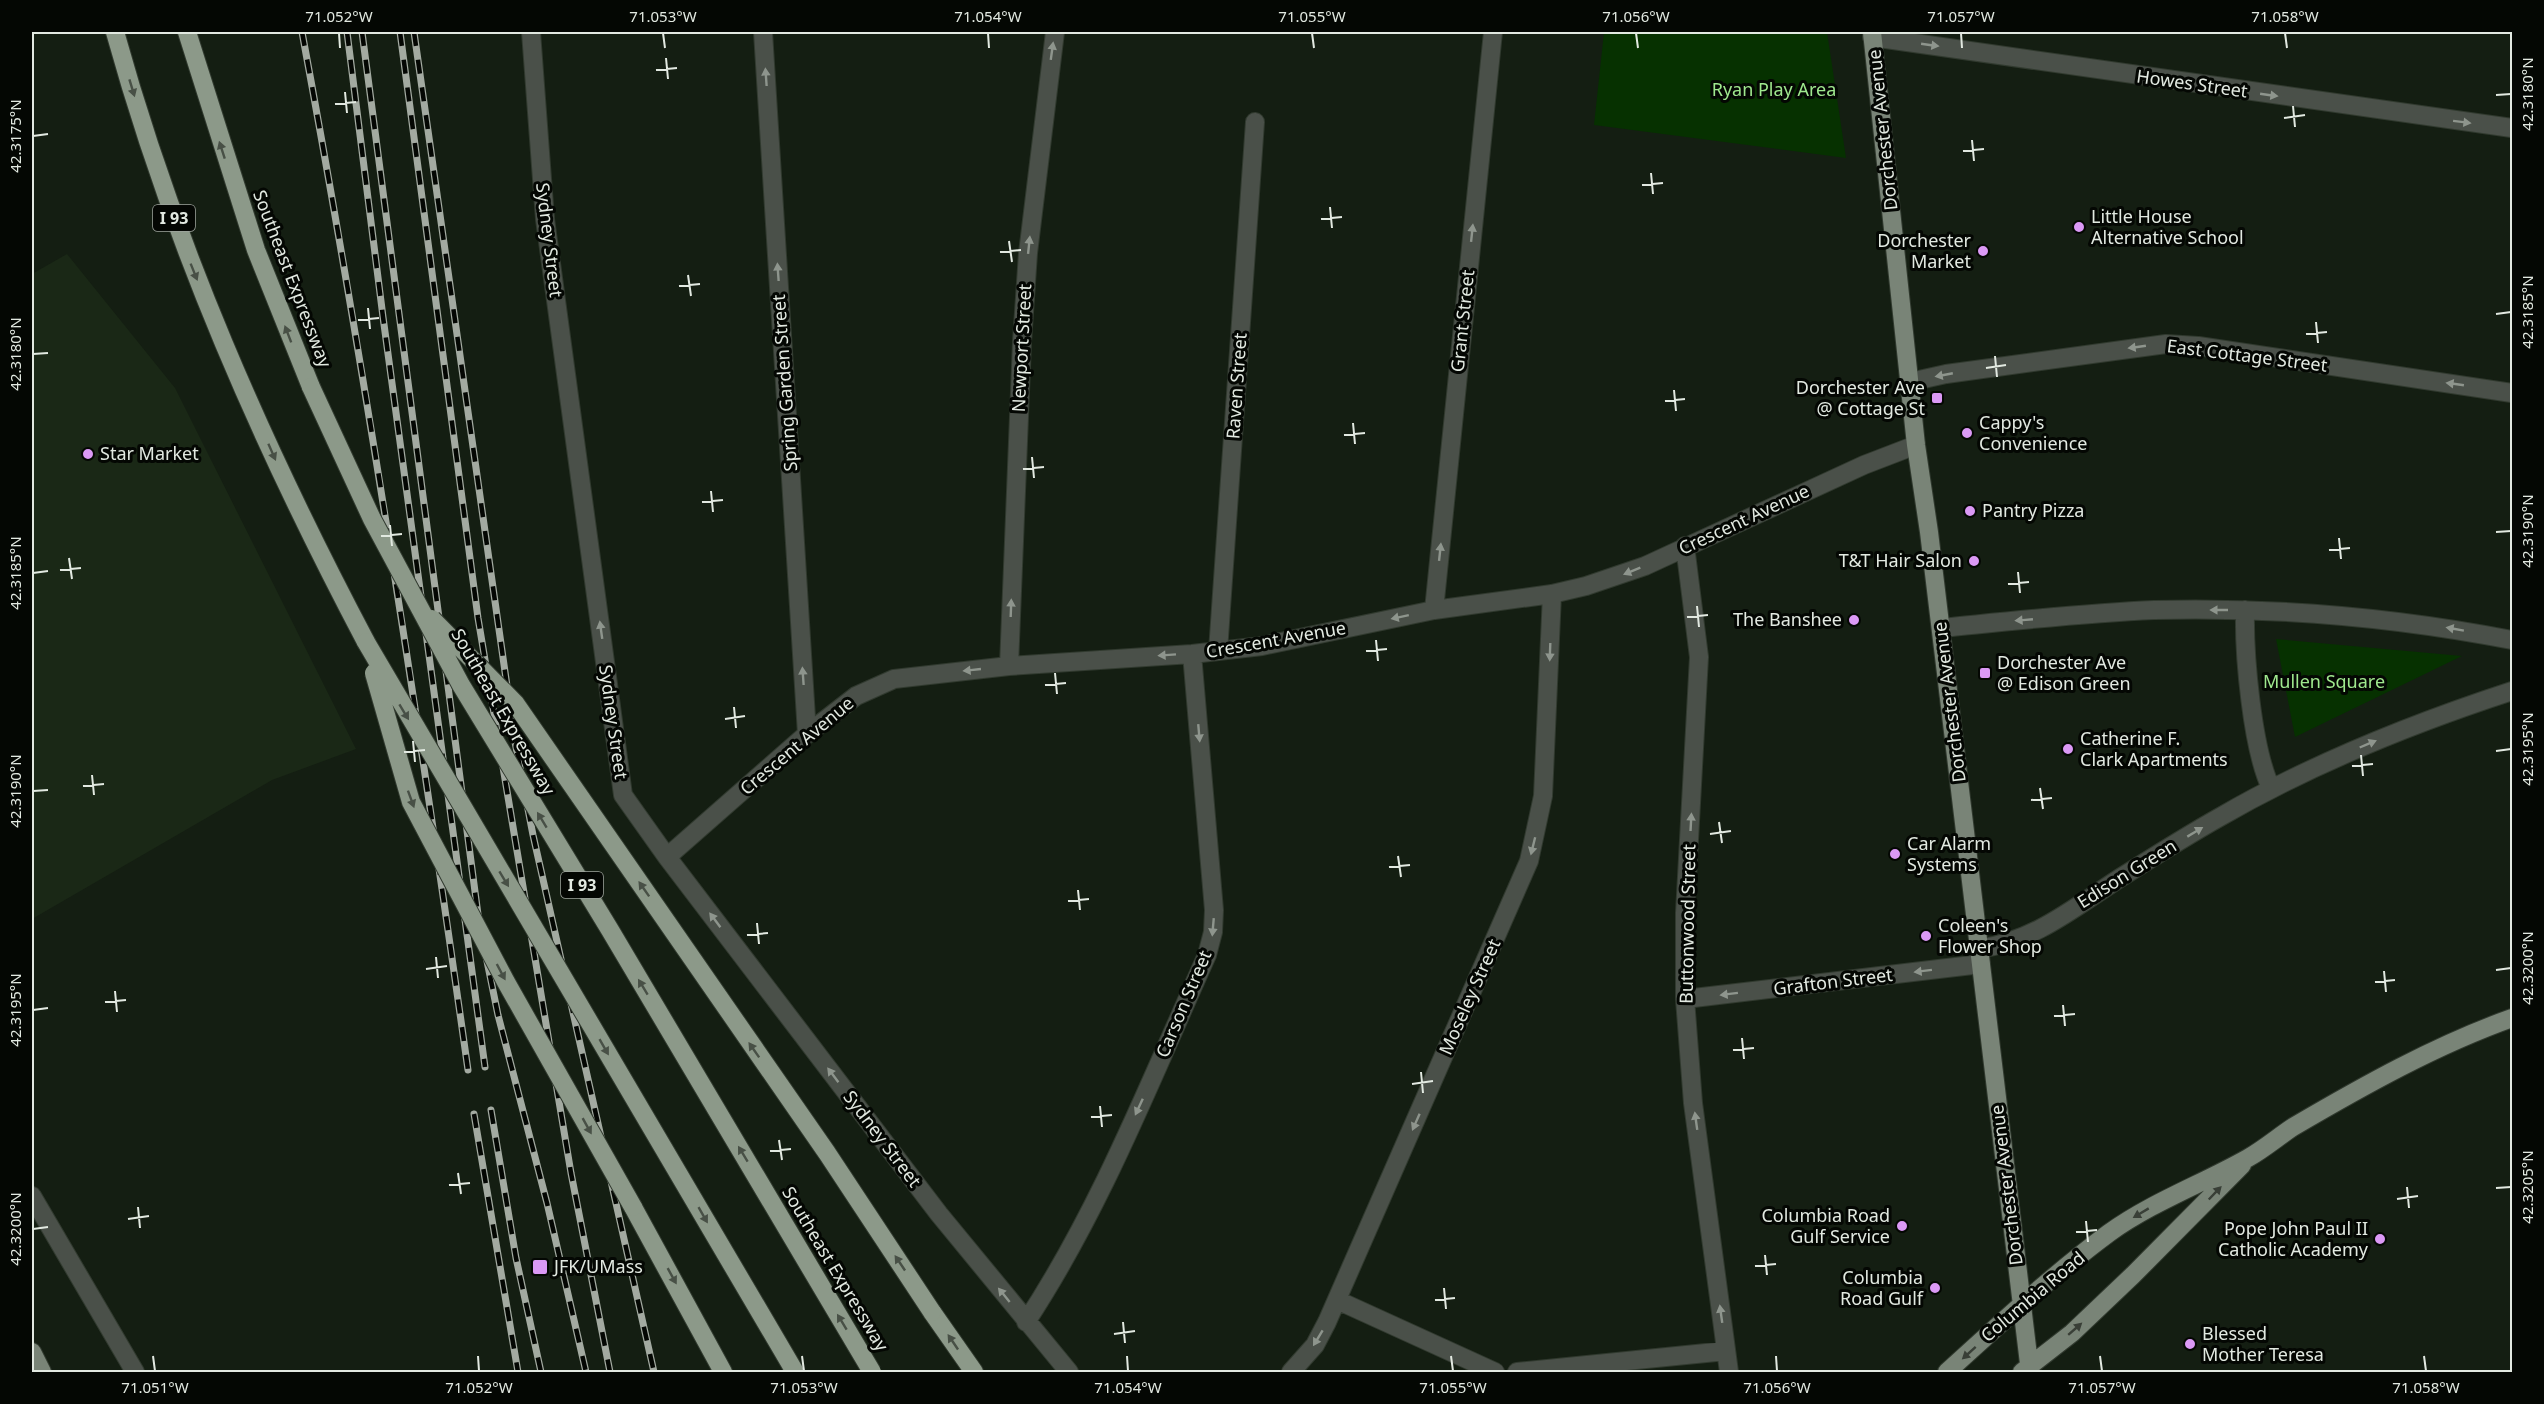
<svg xmlns="http://www.w3.org/2000/svg" width="2544" height="1404" font-family="'Noto Sans',sans-serif">
<rect width="100%" height="100%" fill="#141e12"/>
<path fill="#1a2816" d="M67,254L175,388L356,749L272,780L32,919V274Z"/>
<path fill="#063100" d="M1604,32H1827L1846,158L1594,125Z
M2276,639L2462,656L2295,737Z"/>
<g fill="none" stroke-linecap="round" stroke-linejoin="round">
<g stroke="#313a2f" stroke-width="20">
<path id="minor" d="M531,32L545,219L623,795L667,857L939,1214L1069,1372
M763,32L807,734
M1872,37L2512,128
M1910,382L1946,374L2166,344L2198,346L2512,393
M1685,546L1699,657L1685,913V999L1693,1103L1729,1372
M1434,610L1493,32
M2245,610C2244,655 2252,748 2271,788
M1941,628C2012,621 2083,613 2154,610C2275,607 2394,617 2512,640
M1218,651L1255,122
M1009,666L1022,342L1028,253L1055,32
M667,857L807,734L856,696L894,679L1009,666L1192,654L1262,646L1434,610L1552,594L1586,586L1645,566L1864,465L1916,445
M1979,949C2036,940 2072,909 2120,878C2153,857 2186,836 2220,817C2313,763 2411,724 2512,691
M1685,999L1981,964
M32,1196L135,1372
M1337,1300L1495,1372
M1026,1322C1101,1208 1151,1079 1207,955L1213,932L1214,910L1192,654
M1291,1372L1315,1345L1327,1322L1529,861L1543,796L1552,594
M1517,1372L1726,1351"/>
</g>
<g stroke="#313a2f" stroke-width="20">
<path id="major" d="M1872,32L1916,445L1929,532L2030,1372
M32,1352L42,1372
M1947,1372C1999,1325 2051,1276 2109,1233C2152,1202 2202,1184 2248,1158C2264,1149 2278,1137 2293,1127C2363,1086 2436,1045 2512,1018
M2022,1372L2072,1333L2133,1275L2242,1165"/>
</g>
<g stroke="#313a2f" stroke-width="20">
<path id="highway" d="M115,32C174,245 263,447 366,642
M187,32L256,250L311,387
M633,1207L723,1372
M932,1312L974,1372"/>
</g>
<use href="#minor" stroke="#4a5049" stroke-width="18"/>
<use href="#major" stroke="#798477" stroke-width="18"/>
<use href="#highway" stroke="#8c9989" stroke-width="18"/>
<g stroke="#a3aaa1" stroke-width="7">
<path id="rail" d="M302,32C366,376 419,723 468,1070
M347,32L383,317L485,1067
M362,32L479,922L498,1015L547,1203L586,1372
M400,32L478,618L571,1173L610,1372
M414,32L515,742L533,835L654,1372
M491,1110L516,1258L541,1372
M474,1114L518,1372"/>
</g>
<use href="#rail" stroke="#040703" stroke-width="4.5" stroke-dasharray="14" stroke-linecap="butt"/>
<g stroke="#313a2f" stroke-width="20" stroke-linecap="butt">
<path id="highway-bridge" d="M311,387L372,519L461,685L610,930L872,1372
M432,619L515,703L827,1153L932,1312
M366,642L795,1372
M374,673L411,802L506,982L633,1207"/>
</g>
<use href="#highway-bridge" stroke="#8c9989" stroke-width="18"/>
</g>
<defs><path id="oneway-solid" d="M-6-.8H1V-3.2L6.5 0L1 3.2V.8H-6Z" transform="scale(1.5)"/></defs>
<g fill="#8e958d">
<use href="#oneway-solid" transform="translate(1930 45) rotate(8)"/>
<use href="#oneway-solid" transform="translate(1052 51) rotate(-82)"/>
<use href="#oneway-solid" transform="translate(766 77) rotate(-94)"/>
<use href="#oneway-solid" transform="translate(2269 95) rotate(8)"/>
<use href="#oneway-solid" transform="translate(2462 122) rotate(7)"/>
<use href="#oneway-solid" transform="translate(1472 233) rotate(-84)"/>
<use href="#oneway-solid" transform="translate(1029 245) rotate(-84)"/>
<use href="#oneway-solid" transform="translate(778 272) rotate(-94)"/>
<use href="#oneway-solid" transform="translate(2137 347) rotate(172)"/>
<use href="#oneway-solid" transform="translate(1944 375) rotate(169)"/>
<use href="#oneway-solid" transform="translate(2455 384) rotate(-172)"/>
<use href="#oneway-solid" transform="translate(1440 552) rotate(-84)"/>
<use href="#oneway-solid" transform="translate(1632 571) rotate(158)"/>
<use href="#oneway-solid" transform="translate(1011 608) rotate(-88)"/>
<use href="#oneway-solid" transform="translate(2219 610) rotate(-180)"/>
<use href="#oneway-solid" transform="translate(1400 617) rotate(168)"/>
<use href="#oneway-solid" transform="translate(2024 620) rotate(175)"/>
<use href="#oneway-solid" transform="translate(2455 629) rotate(-170)"/>
<use href="#oneway-solid" transform="translate(601 630) rotate(-98)"/>
<use href="#oneway-solid" transform="translate(1550 652) rotate(92)"/>
<use href="#oneway-solid" transform="translate(1167 655) rotate(176)"/>
<use href="#oneway-solid" transform="translate(972 670) rotate(174)"/>
<use href="#oneway-solid" transform="translate(803 676) rotate(-94)"/>
<use href="#oneway-solid" transform="translate(1199 733) rotate(85)"/>
<use href="#oneway-solid" transform="translate(2368 744) rotate(-23)"/>
<use href="#oneway-solid" transform="translate(1691 822) rotate(-87)"/>
<use href="#oneway-solid" transform="translate(2195 832) rotate(-31)"/>
<use href="#oneway-solid" transform="translate(1533 846) rotate(104)"/>
<use href="#oneway-solid" transform="translate(715 920) rotate(-127)"/>
<use href="#oneway-solid" transform="translate(1213 927) rotate(95)"/>
<use href="#oneway-solid" transform="translate(1923 971) rotate(173)"/>
<use href="#oneway-solid" transform="translate(1729 994) rotate(173)"/>
<use href="#oneway-solid" transform="translate(833 1075) rotate(-127)"/>
<use href="#oneway-solid" transform="translate(1139 1107) rotate(115)"/>
<use href="#oneway-solid" transform="translate(1696 1121) rotate(-98)"/>
<use href="#oneway-solid" transform="translate(1416 1122) rotate(114)"/>
<use href="#oneway-solid" transform="translate(1004 1295) rotate(-129)"/>
<use href="#oneway-solid" transform="translate(1721 1314) rotate(-98)"/>
<use href="#oneway-solid" transform="translate(1318 1338) rotate(121)"/>
</g>
<g fill="#485046">
<use href="#oneway-solid" transform="translate(132 88) rotate(73)"/>
<use href="#oneway-solid" transform="translate(222 150) rotate(-108)"/>
<use href="#oneway-solid" transform="translate(194 272) rotate(68)"/>
<use href="#oneway-solid" transform="translate(288 334) rotate(-111)"/>
<use href="#oneway-solid" transform="translate(272 452) rotate(66)"/>
<use href="#oneway-solid" transform="translate(404 712) rotate(59)"/>
<use href="#oneway-solid" transform="translate(411 799) rotate(70)"/>
<use href="#oneway-solid" transform="translate(542 820) rotate(-121)"/>
<use href="#oneway-solid" transform="translate(504 879) rotate(59)"/>
<use href="#oneway-solid" transform="translate(644 889) rotate(-125)"/>
<use href="#oneway-solid" transform="translate(501 972) rotate(62)"/>
<use href="#oneway-solid" transform="translate(643 987) rotate(-121)"/>
<use href="#oneway-solid" transform="translate(604 1047) rotate(60)"/>
<use href="#oneway-solid" transform="translate(754 1050) rotate(-125)"/>
<use href="#oneway-solid" transform="translate(587 1126) rotate(61)"/>
<use href="#oneway-solid" transform="translate(743 1154) rotate(-121)"/>
<use href="#oneway-solid" transform="translate(703 1215) rotate(60)"/>
<use href="#oneway-solid" transform="translate(900 1263) rotate(-124)"/>
<use href="#oneway-solid" transform="translate(672 1276) rotate(61)"/>
<use href="#oneway-solid" transform="translate(842 1322) rotate(-121)"/>
<use href="#oneway-solid" transform="translate(953 1342) rotate(-124)"/>
</g>
<g fill="#393f37">
<use href="#oneway-solid" transform="translate(2215 1193) rotate(-46)"/>
<use href="#oneway-solid" transform="translate(2141 1213) rotate(149)"/>
<use href="#oneway-solid" transform="translate(2075 1329) rotate(-41)"/>
<use href="#oneway-solid" transform="translate(1969 1353) rotate(138)"/>
</g>
<path fill="none" stroke="#e2e9e1" stroke-width="2" d="M339,33L340,48M663,33L665,48M988,33L989,48M1312,33L1314,48M1636,33L1638,48M1961,33L1962,48M2285,33L2287,48M666,58L668,79M656,70L677,68M345,92L347,113M2496,95L2511,94M335,104L356,102M2293,106L2295,127M2284,118L2305,115M33,136L48,134M1972,140L1974,161M1963,151L1984,149M1651,173L1653,194M1642,185L1663,183M1330,207L1332,228M1321,219L1342,217M1009,241L1012,262M1000,252L1021,250M688,275L691,296M679,286L700,284M368,308L370,329M2496,314L2511,312M358,320L379,318M2316,322L2318,343M2306,334L2327,332M33,354L48,353M1995,356L1997,377M1986,368L2006,365M1674,390L1676,411M1665,401L1685,399M1353,423L1355,444M1344,435L1365,433M1032,457L1034,478M1023,469L1044,467M711,491L713,512M702,502L723,500M390,525L392,546M2496,532L2511,531M381,536L402,534M2339,538L2341,559M2329,550L2350,548M69,558L72,579M60,570L81,568M2018,572L2020,593M33,573L48,571M2008,584L2029,582M1697,606L1699,627M1687,617L1708,615M1376,640L1378,661M1366,651L1387,649M1055,673L1057,694M1045,685L1066,683M734,707L736,728M725,719L745,716M413,741L415,762M2496,751L2511,749M404,752L425,750M2361,755L2363,776M2352,766L2373,764M92,775L94,795M83,786L104,784M2040,788L2043,809M33,791L48,790M2031,800L2052,798M1719,822L1722,843M1710,834L1731,831M1398,856L1401,877M1389,867L1410,865M1078,890L1080,910M1068,901L1089,899M757,923L759,944M747,935L768,933M436,957L438,978M426,969L447,966M2496,970L2511,968M2384,971L2386,992M2375,982L2395,980M115,991L117,1012M105,1002L126,1000M2063,1005L2065,1026M33,1010L48,1008M2054,1016L2075,1014M1742,1038L1744,1059M1733,1050L1754,1048M1421,1072L1423,1093M1412,1084L1433,1081M1100,1106L1102,1127M1091,1117L1112,1115M779,1140L782,1160M770,1151L791,1149M458,1173L461,1194M449,1185L470,1183M2407,1187L2409,1208M2496,1188L2511,1187M2397,1199L2418,1196M138,1207L140,1228M128,1219L149,1216M2086,1221L2088,1242M33,1229L48,1227M2076,1232L2097,1230M1765,1255L1767,1275M1755,1266L1776,1264M1444,1288L1446,1309M1435,1300L1455,1298M1123,1322L1125,1343M1114,1334L1135,1331M153,1356L155,1371M478,1356L479,1371M802,1356L804,1371M1127,1356L1128,1371M1451,1356L1453,1371M1776,1356L1777,1371M2100,1356L2102,1371M2424,1356L2426,1371"/>
<g fill="#db99f5" stroke="#040703" stroke-width="2">
<circle cx="2079" cy="227" r="6"/>
<circle cx="1983" cy="251" r="6"/>
<rect x="1931" y="392" width="12" height="12" rx="3"/>
<circle cx="1967" cy="433" r="6"/>
<circle cx="88" cy="454" r="6"/>
<circle cx="1970" cy="511" r="6"/>
<circle cx="1974" cy="561" r="6"/>
<circle cx="1854" cy="620" r="6"/>
<rect x="1979" y="667" width="12" height="12" rx="3"/>
<circle cx="2068" cy="749" r="6"/>
<circle cx="1895" cy="854" r="6"/>
<circle cx="1926" cy="936" r="6"/>
<circle cx="1902" cy="1226" r="6"/>
<circle cx="2380" cy="1239" r="6"/>
<rect x="532" y="1259" width="16" height="16" rx="3"/>
<circle cx="1935" cy="1288" r="6"/>
<circle cx="2190" cy="1344" r="6"/>
</g>
<g text-anchor="middle" stroke-width="6" stroke-linejoin="round" paint-order="stroke">
<g fill="#040703" stroke="#9fa59e" stroke-width="1.5">
<rect x="153" y="205" width="42" height="26" rx="4.5"/>
<rect x="561" y="872" width="42" height="26" rx="4.5"/>
</g>
<g font-size="16" font-weight="bold" fill="#e2e9e1">
<text x="174" y="224">I 93</text>
<text x="582" y="891">I 93</text>
</g>
<g font-size="18" fill="#e2e9e1" stroke="#040703">
<text transform="translate(2192 84) rotate(8)" y="6">Howes Street</text>
<text transform="translate(1883 130) rotate(-96)" y="6">Dorchester Avenue</text>
<text transform="translate(549 240) rotate(83)" y="6">Sydney Street</text>
<text transform="translate(292 279) rotate(69)" y="6">Southeast Expressway</text>
<text transform="translate(1463 321) rotate(-84)" y="6">Grant Street</text>
<text transform="translate(1022 348) rotate(-87)" y="6">Newport Street</text>
<text transform="translate(2247 356) rotate(7)" y="6">East Cottage Street</text>
<text transform="translate(785 383) rotate(-94)" y="6">Spring Garden Street</text>
<text transform="translate(1237 386) rotate(-86)" y="6">Raven Street</text>
<text transform="translate(1744 520) rotate(-25)" y="6">Crescent Avenue</text>
<text transform="translate(1276 640) rotate(-10)" y="6">Crescent Avenue</text>
<text transform="translate(1950 702) rotate(-97)" y="6">Dorchester Avenue</text>
<text transform="translate(503 712) rotate(60)" y="6">Southeast Expressway</text>
<text transform="translate(613 722) rotate(82)" y="6">Sydney Street</text>
<text transform="translate(797 746) rotate(-40)" y="6">Crescent Avenue</text>
<text transform="translate(2127 874) rotate(-32)" y="6">Edison Green</text>
<text transform="translate(1688 924) rotate(-89)" y="6">Buttonwood Street</text>
<text transform="translate(1833 982) rotate(-7)" y="6">Grafton Street</text>
<text transform="translate(1470 997) rotate(-66)" y="6">Moseley Street</text>
<text transform="translate(1184 1004) rotate(-67)" y="6">Carson Street</text>
<text transform="translate(882 1139) rotate(53)" y="6">Sydney Street</text>
<text transform="translate(2007 1185) rotate(-97)" y="6">Dorchester Avenue</text>
<text transform="translate(835 1269) rotate(59)" y="6">Southeast Expressway</text>
<text transform="translate(2033 1297) rotate(-40)" y="6">Columbia Road</text>
</g>
<g font-size="18" fill="#9fe88e" stroke="#040703">
<text x="1774" y="96">Ryan Play Area</text>
<text x="2324" y="688">Mullen Square</text>
</g>
<g font-size="18" fill="#e2e9e1" stroke="#040703" text-anchor="start">
<text x="2091" y="223">Little House<tspan x="2091" dy="21">Alternative School</tspan></text>
<text x="1971" y="247" text-anchor="end">Dorchester<tspan x="1971" dy="21">Market</tspan></text>
<text x="1925" y="394" text-anchor="end">Dorchester Ave<tspan x="1925" dy="21">@ Cottage St</tspan></text>
<text x="1979" y="429">Cappy's<tspan x="1979" dy="21">Convenience</tspan></text>
<text x="100" y="460">Star Market</text>
<text x="1982" y="517">Pantry Pizza</text>
<text x="1962" y="567" text-anchor="end">T&amp;T Hair Salon</text>
<text x="1842" y="626" text-anchor="end">The Banshee</text>
<text x="1997" y="669">Dorchester Ave<tspan x="1997" dy="21">@ Edison Green</tspan></text>
<text x="2080" y="745">Catherine F.<tspan x="2080" dy="21">Clark Apartments</tspan></text>
<text x="1907" y="850">Car Alarm<tspan x="1907" dy="21">Systems</tspan></text>
<text x="1938" y="932">Coleen's<tspan x="1938" dy="21">Flower Shop</tspan></text>
<text x="1890" y="1222" text-anchor="end">Columbia Road<tspan x="1890" dy="21">Gulf Service</tspan></text>
<text x="2368" y="1235" text-anchor="end">Pope John Paul II<tspan x="2368" dy="21">Catholic Academy</tspan></text>
<text x="554" y="1273">JFK/UMass</text>
<text x="1923" y="1284" text-anchor="end">Columbia<tspan x="1923" dy="21">Road Gulf</tspan></text>
<text x="2202" y="1340">Blessed<tspan x="2202" dy="21">Mother Teresa</tspan></text>
</g>
</g>
<rect width="2544" height="1404" fill="none" stroke="#040703" stroke-width="66"/>
<rect x="33" y="33" width="2478" height="1338" fill="none" stroke="#e2e9e1" stroke-width="2"/>
<g font-size="15" text-anchor="middle" fill="#e2e9e1">
<text x="339" y="22">71.052°W</text>
<text x="663" y="22">71.053°W</text>
<text x="988" y="22">71.054°W</text>
<text x="1312" y="22">71.055°W</text>
<text x="1636" y="22">71.056°W</text>
<text x="1961" y="22">71.057°W</text>
<text x="2285" y="22">71.058°W</text>
<text transform="translate(2528 94) rotate(-90)" y="5">42.3180°N</text>
<text transform="translate(16 136) rotate(-90)" y="5">42.3175°N</text>
<text transform="translate(2528 312) rotate(-90)" y="5">42.3185°N</text>
<text transform="translate(16 354) rotate(-90)" y="5">42.3180°N</text>
<text transform="translate(2528 531) rotate(-90)" y="5">42.3190°N</text>
<text transform="translate(16 573) rotate(-90)" y="5">42.3185°N</text>
<text transform="translate(2528 749) rotate(-90)" y="5">42.3195°N</text>
<text transform="translate(16 791) rotate(-90)" y="5">42.3190°N</text>
<text transform="translate(2528 968) rotate(-90)" y="5">42.3200°N</text>
<text transform="translate(16 1010) rotate(-90)" y="5">42.3195°N</text>
<text transform="translate(2528 1187) rotate(-90)" y="5">42.3205°N</text>
<text transform="translate(16 1229) rotate(-90)" y="5">42.3200°N</text>
<text x="155" y="1393">71.051°W</text>
<text x="479" y="1393">71.052°W</text>
<text x="804" y="1393">71.053°W</text>
<text x="1128" y="1393">71.054°W</text>
<text x="1453" y="1393">71.055°W</text>
<text x="1777" y="1393">71.056°W</text>
<text x="2102" y="1393">71.057°W</text>
<text x="2426" y="1393">71.058°W</text>
</g>
</svg>
